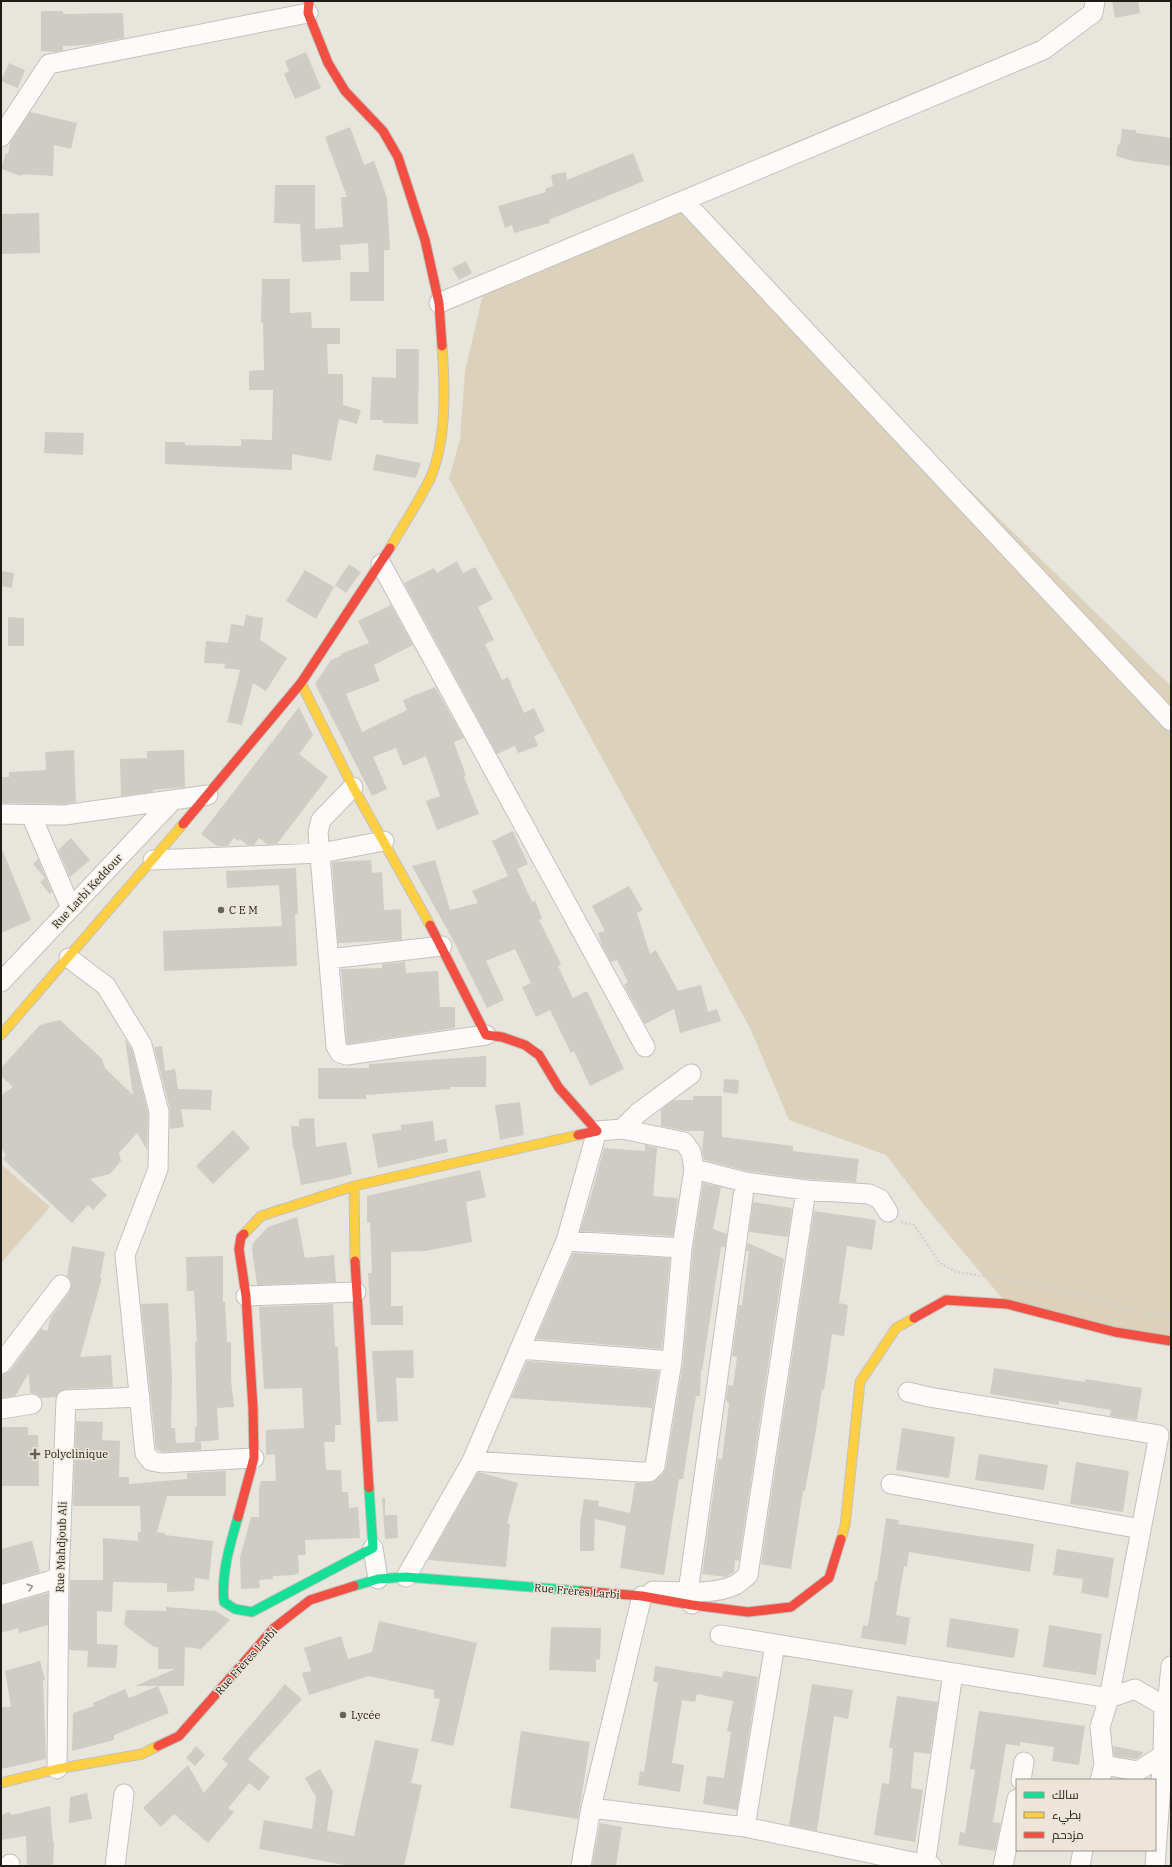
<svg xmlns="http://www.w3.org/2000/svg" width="1172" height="1867" font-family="'IBM Plex Serif',Cairo,serif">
<rect width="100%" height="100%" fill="#e8e5dd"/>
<path fill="#dcd2bb" d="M681,209L1171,686V1341L1007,1304L928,1210L886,1155L789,1120L750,1028L449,479L460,439L465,371L483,294Z
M1,1164L50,1207L1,1263Z"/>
<path fill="#cfccc6" d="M1112,1H1138L1140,13L1115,18Z
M41,11H63V14L123,13L124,38L87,45L63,46V50L56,52L41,51Z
M306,52L321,88L295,99L284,74L289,71L285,61Z
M9,63L25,70L18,88L1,81Z
M30,112L77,123L71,149L54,145L53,176L23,174L22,176L1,169L6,153L8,154L11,141Z
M350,127L364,165L374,161L387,198L390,250H384V301H350V272H369L368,243L340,245L341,260L302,262L300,224L274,223L275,185H315V229L343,227L341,197H347L325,137Z
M1122,129L1136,130V133L1171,138V166L1133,161L1116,156L1118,144L1120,145Z
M633,153L644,181L549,220L550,223L514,233L512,225L505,228L498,206L546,192L545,189L553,186L551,175L566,172L567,180Z
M39,213L40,253L1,254V214Z
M466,261L472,273L459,280L452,268Z
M262,279H290V313L311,312L312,328H340V344H327L328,374H343V405L361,410L357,424L339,419L331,461L292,454V470L165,464V442H185V445L241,446V439L272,440L273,390H249V371L264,370L263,322H261Z
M396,349H419L418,424L383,423V420H370L372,377L396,378Z
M45,432L84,433L83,455L44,453Z
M376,454L421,463L418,473L415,478L373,470Z
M457,561L463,573L475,567L493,599L478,607L494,640L485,644L502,680L508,677L524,713L534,708L545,731L534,736L538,746L518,753L515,746L497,754L404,583L434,568L437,573Z
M349,564L361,572L346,593L335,585Z
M305,570L334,587L316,619L286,601Z
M1,571L14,573L12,588L1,586Z
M391,605L413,645L374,665L380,681L346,694L362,732L407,710L403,700L435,687L464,738L454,742L466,776L464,777L479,814L437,830L426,801L440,796L426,756L403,766L396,748L373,757L387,789L372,796L315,684L331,660L341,656L340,654L369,643L358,621Z
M246,615L263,618L260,640L287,658L266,691L253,683L242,725L227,722L240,670L224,668L225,664L204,663L206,641L228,643L231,624L244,626Z
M8,617L24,618V646H8Z
M299,707L313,735L299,754L328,777L277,844H267L259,838L254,845H247L240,839L238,841L234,838L228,846H217L201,834Z
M74,750L76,802L63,804L1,803V777H9V772L46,770L45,752Z
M184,750L185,787L153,790V792L121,796L120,759L147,758V751Z
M513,831L528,864L517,869L532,902L535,901L542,918L539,920L561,964L558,966L573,998L587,991L624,1069L590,1086L574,1051L571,1053L550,1010L536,1017L522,987L531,983L515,949L486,961L504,1000L487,1008L453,940L412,866L435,860L450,910L478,903L472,891L508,876L492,841Z
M71,838L90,860L70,877L58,850Z
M1,849H2L31,920L1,933Z
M38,859L52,892L50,894L40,882L45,878L33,864Z
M371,860L372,873L382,872L384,910L401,909L402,940L338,943L332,862Z
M296,868L298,914H295L297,966L164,971L163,931L282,926L279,885L227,888L226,871Z
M629,886L643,910L637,913L650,954L656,950L678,991L701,985L708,1012L717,1009L721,1021L680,1033L674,1009L645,1024L624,985L628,982L617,960L611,962L602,946L598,933L605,931L592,906Z
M403,962H405L406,973L438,971L440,1007H455V1028L347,1044L341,969L382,968V964Z
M60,1020L102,1059L105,1068L133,1095L125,1039L132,1049L148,1113L147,1150L137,1133L119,1153L121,1161L110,1174L90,1179L107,1195L93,1210L88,1205L72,1223L3,1159L6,1155L1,1148V1095L13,1087L1,1076V1068L40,1025Z
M162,1046L165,1071L175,1069L178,1089L212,1090L211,1110L181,1109L184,1127L170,1129V1109L154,1047Z
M486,1056V1087H450V1089L366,1095V1099H318V1068H369V1064Z
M724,1079L739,1080L738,1094L723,1092Z
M693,1096H722V1137L793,1146V1151L859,1159L856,1182L807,1179L747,1171L704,1160L702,1151L704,1131H686L661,1126V1109L674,1100H693Z
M520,1102L524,1135L500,1140L495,1105Z
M314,1118L316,1147L346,1142L352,1174L337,1178L301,1185L294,1149H293L291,1126H299V1119Z
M433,1121L435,1141L446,1139L448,1152L378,1168L372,1134L401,1130V1125Z
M233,1130L250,1148L213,1184L196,1166Z
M645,1145L657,1148L653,1196L678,1198L673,1236L580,1231L591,1196L604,1148L645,1151Z
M480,1170L486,1197L466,1202L472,1242L425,1251L391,1252V1306H403V1325H371L368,1273H372L370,1222L367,1223V1196Z
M703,1183L721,1187L713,1229L727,1234L725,1247H721L702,1371L701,1369L700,1396H696L683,1479H679L664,1575L620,1568L626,1526L595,1519L594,1551H580V1524L584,1499L599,1501L598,1506L630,1513L635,1483L653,1482L663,1474L666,1468L683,1363L693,1249Z
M753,1202L792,1208L788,1237L749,1232Z
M814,1211L876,1220L872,1250L847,1246L839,1303L848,1305L844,1336L832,1334L824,1390L822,1389L815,1436L805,1491H803L791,1569L761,1564Z
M297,1217L305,1258L334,1255L336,1282L257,1285L252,1249L253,1243L268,1227Z
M748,1243L784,1259L739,1561L735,1560L734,1572L726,1577L702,1574L718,1459H722L729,1404L726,1400L728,1385L733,1386L737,1357L732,1356L739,1305H742L749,1251H746Z
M72,1246L105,1252L100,1278H102L80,1357L111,1355L113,1387L66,1389L60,1391L56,1397L41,1398L36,1394L30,1393L29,1373L15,1396L1,1398V1375L10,1371L41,1329L47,1331L51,1317L70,1291L71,1281L67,1276Z
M573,1253L670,1258L662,1349L536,1339Z
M223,1256V1302H225L227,1342H231V1380L234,1407L217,1408L219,1440L195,1442V1427H197L195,1342H197L194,1291H187L186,1257Z
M168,1303L172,1375L171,1428H175L176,1443L201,1442V1450L163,1452L156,1449L141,1304Z
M333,1304L335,1347H338L341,1425H335V1442H324L326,1470H341L342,1492H348L349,1508L358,1507L360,1538L305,1540L306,1555H298L299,1573L294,1575L273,1576V1579L259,1580L260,1588L241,1589L240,1557L251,1517H259V1488L261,1481H276L275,1454L266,1455V1430L304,1428L302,1388L264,1389L259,1307Z
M413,1350L414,1378H396L398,1421L377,1422L372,1351Z
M527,1361L659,1371L645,1461L652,1408L511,1398Z
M994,1368L1085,1382V1379L1142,1388L1137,1420L1110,1416L1111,1410L1059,1401V1405L990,1394Z
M76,1421L103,1422L102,1440L120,1441L119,1477H129V1484L187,1479V1473L226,1471V1496H167L157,1532L165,1533V1535L213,1541L209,1580L195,1578L194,1591L167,1592V1583L113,1582L112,1612L97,1611V1644L118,1645L116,1668L87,1667L88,1651L69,1650L70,1580H103V1538L138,1541V1532H141L140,1506H73Z
M1,1427H28V1435H38L39,1486H1Z
M902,1428L955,1437L949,1478L896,1470Z
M979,1454L1048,1465L1044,1490L975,1480Z
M1076,1462L1129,1471L1123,1512L1070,1504Z
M478,1472L518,1483L507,1523L510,1524L506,1567L428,1560Z
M382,1498H385V1515H397L398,1538L385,1539Z
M886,1518L899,1520L898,1524L1034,1544L1030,1572L909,1552L907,1567L904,1566L896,1615L910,1618L906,1645L861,1638L863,1625L868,1626L875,1581H877Z
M32,1541L40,1572L1,1584V1549Z
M1057,1549L1114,1558L1108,1598L1081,1593L1083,1579L1053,1575Z
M48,1593V1625L19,1633L18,1628L1,1633V1606Z
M166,1607L216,1611L230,1620L201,1649L185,1647L184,1686H135L175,1669H158V1647H154L124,1625L126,1610L166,1611Z
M950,1618L1019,1629L1014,1658L946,1647Z
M379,1621L477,1643L453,1746L431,1741L440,1699L434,1698V1690L369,1676L309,1695L302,1673L311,1671L304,1648L341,1636L348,1659L372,1652Z
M1049,1625L1102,1634L1096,1675L1043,1667Z
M551,1627L601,1628L600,1659L596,1660V1672L549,1670Z
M40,1661L45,1680H43L46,1759L1,1769V1707H11L5,1671Z
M655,1666L722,1677L724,1671L758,1677L737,1810L703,1804L707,1776L724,1778L731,1732L727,1731L733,1701L697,1694L695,1702L682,1700L672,1763L684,1765L680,1792L638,1785L640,1771L644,1772L658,1682H653Z
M285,1684L302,1699L248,1759L270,1777L259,1791L249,1783L228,1808L234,1812L208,1843L174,1814L161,1827L143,1808L188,1765L204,1793L228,1764L222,1759Z
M812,1684L853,1690L848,1719L834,1716L817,1831L789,1825Z
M158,1686L169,1713L114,1735V1740L72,1751L73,1713L94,1706L93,1703L125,1689L129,1698Z
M897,1696L938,1702L930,1754L914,1752L911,1788L923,1790L915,1842L874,1835L882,1783L889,1784L893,1748H889Z
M979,1711L1085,1726L1079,1765L1052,1761L1054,1747L1020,1742V1746L1006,1744L993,1822L1001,1823L995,1851L958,1845L960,1832L965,1833L975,1770L970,1769Z
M521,1731L590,1742L578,1819L510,1808Z
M375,1740L419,1749L411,1783L422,1785L404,1866H350L259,1849L264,1820L312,1829L316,1797L305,1778L320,1769L333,1791L327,1831L354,1836Z
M196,1746L205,1755L195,1766L186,1758Z
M1113,1746L1143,1752L1142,1755L1136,1759L1114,1756Z
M87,1793L92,1819L69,1823L70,1797Z
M50,1806L53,1842H54L53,1866H27L26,1836L1,1840V1815L9,1812L12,1815Z
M600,1823L622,1827L616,1866H592Z"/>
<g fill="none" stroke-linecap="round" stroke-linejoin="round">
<g stroke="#c3c1bb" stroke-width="21">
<path id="street" d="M1,137L49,64L308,13
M684,201L1171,721
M439,303L1043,50L1093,13L1095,1
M381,564L645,1047
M353,787L321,820L318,832L336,1046L340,1053L347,1055L486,1035
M1,814L64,815L208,795
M31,815L71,908
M153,860L321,853L384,841
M69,958L106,986L142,1045L159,1112L158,1169L125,1255L145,1453L151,1461L162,1463L254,1458
M329,959L442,946
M1,982L173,800
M622,1129L638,1113L691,1074
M694,1169L745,1182L806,1190L869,1194L880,1199L888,1212
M566,1241L682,1248
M246,1296L356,1292
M520,1349L672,1361
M1,1364L61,1285
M908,1392L929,1397L1159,1435L1109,1698L1100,1727L1104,1765L1100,1780
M1,1409L32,1404
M891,1484L1141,1529
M373,1548L378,1579
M406,1577L472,1461L566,1241L597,1131L622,1129L684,1142L691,1152L694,1169L682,1248L672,1361L655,1466L649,1472H640L472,1461
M653,1591C677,1591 713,1596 735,1585C739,1583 744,1578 748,1575L806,1190
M1,1595L59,1578
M692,1604L688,1592L745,1182
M720,1635L1109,1698L1135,1689L1164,1706L1163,1755
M1166,1718L1171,1666
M1104,1765L1138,1771L1163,1755L1155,1866
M57,1769L59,1578L66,1400L140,1397
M1021,1780L1024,1762
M591,1808L745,1827L932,1866
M745,1827L775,1644
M925,1865L953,1673
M10,1866V1864
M115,1866L124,1794
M581,1866L591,1808L642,1596
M1003,1866L1017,1799
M1080,1866L1083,1850"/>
</g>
<g stroke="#c3c1bb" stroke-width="11">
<path id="fast" d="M238,1517C230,1545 221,1573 224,1602L235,1609L252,1612L373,1548L369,1488
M354,1586L378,1579L406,1577L581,1591"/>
</g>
<g stroke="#c3c1bb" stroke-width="11">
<path id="slow" d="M390,548C403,525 418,503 430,479C447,440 445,387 442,346
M301,683L353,787L430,925
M1,1035L183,824
M244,1234L261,1216L354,1186
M355,1261L354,1186L578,1135
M841,1539L845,1526L860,1382L896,1328L914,1318
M1,1783L57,1769L142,1754L158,1746"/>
</g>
<g stroke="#c3c1bb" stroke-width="11">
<path id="jam" d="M309,1L308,13L328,63L345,91L383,131L398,157L425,240L439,303L442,346
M183,824L301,683L390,548
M430,925L486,1035L502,1037L525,1045L539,1055L559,1088L597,1131L578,1135
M355,1261L369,1488
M914,1318L946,1300L1007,1304L1115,1332L1171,1341
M238,1517L254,1458L253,1409L246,1296L239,1249L241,1237L244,1234
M581,1591L642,1596L692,1605L748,1612L791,1607L829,1578L841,1539
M158,1746L179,1736L274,1628L310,1600L354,1586"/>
</g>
<path stroke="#d4d2d0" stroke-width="2.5" stroke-dasharray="2 2" stroke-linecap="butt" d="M901,1222L914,1225L940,1263L956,1272L1039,1284L1067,1291L1117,1306L1149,1313L1171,1315"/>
<use href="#street" stroke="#fcfbfa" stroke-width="19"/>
<use href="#fast" stroke="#16e098" stroke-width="9"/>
<use href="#slow" stroke="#ffcf43" stroke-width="9"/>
<use href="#jam" stroke="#f24e42" stroke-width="9"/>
</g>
<defs><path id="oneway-chevron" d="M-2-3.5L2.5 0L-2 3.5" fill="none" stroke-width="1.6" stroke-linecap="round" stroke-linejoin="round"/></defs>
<use stroke="#989794" href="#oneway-chevron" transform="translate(30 1587) rotate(-16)"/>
<g fill="#65625c" stroke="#ede6d8" stroke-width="1.5">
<circle cx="221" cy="910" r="4"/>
<path d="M33 1448h4v4h4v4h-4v4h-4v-4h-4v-4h4z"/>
<circle cx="343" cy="1715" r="4"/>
</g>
<g text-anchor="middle" stroke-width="3" stroke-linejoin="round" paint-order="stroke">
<g font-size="11" fill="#1e1c17" stroke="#ede6d8">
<text transform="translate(87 891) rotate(-47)" y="4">Rue Larbi Keddour</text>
<text transform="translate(61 1547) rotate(-88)" y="4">Rue Mahdjoub Ali</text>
<text transform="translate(577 1591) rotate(5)" y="4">Rue Frères Larbi</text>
<text transform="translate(246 1661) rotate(-48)" y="4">Rue Frères Larbi</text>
</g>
<g font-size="11" fill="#1e1c17" stroke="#ede6d8" text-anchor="start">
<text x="229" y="914">C E M</text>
<text x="44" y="1458">Polyclinique</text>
<text x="351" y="1719">Lycée</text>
</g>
</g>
<rect width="1172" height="1867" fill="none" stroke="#1e1c17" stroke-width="4"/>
<rect x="1016" y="1779" width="140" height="72" fill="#ede6d8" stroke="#9a958b"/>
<rect x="1024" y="1792" width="20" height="6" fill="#16e098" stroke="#9a958b"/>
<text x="1052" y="1799" font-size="12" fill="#1e1c17">سالك</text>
<rect x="1024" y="1812" width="20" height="6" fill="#ffcf43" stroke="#9a958b"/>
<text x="1052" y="1819" font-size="12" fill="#1e1c17">بطيء</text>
<rect x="1024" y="1832" width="20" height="6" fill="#f24e42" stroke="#9a958b"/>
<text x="1052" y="1839" font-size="12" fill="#1e1c17">مزدحم</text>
</svg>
